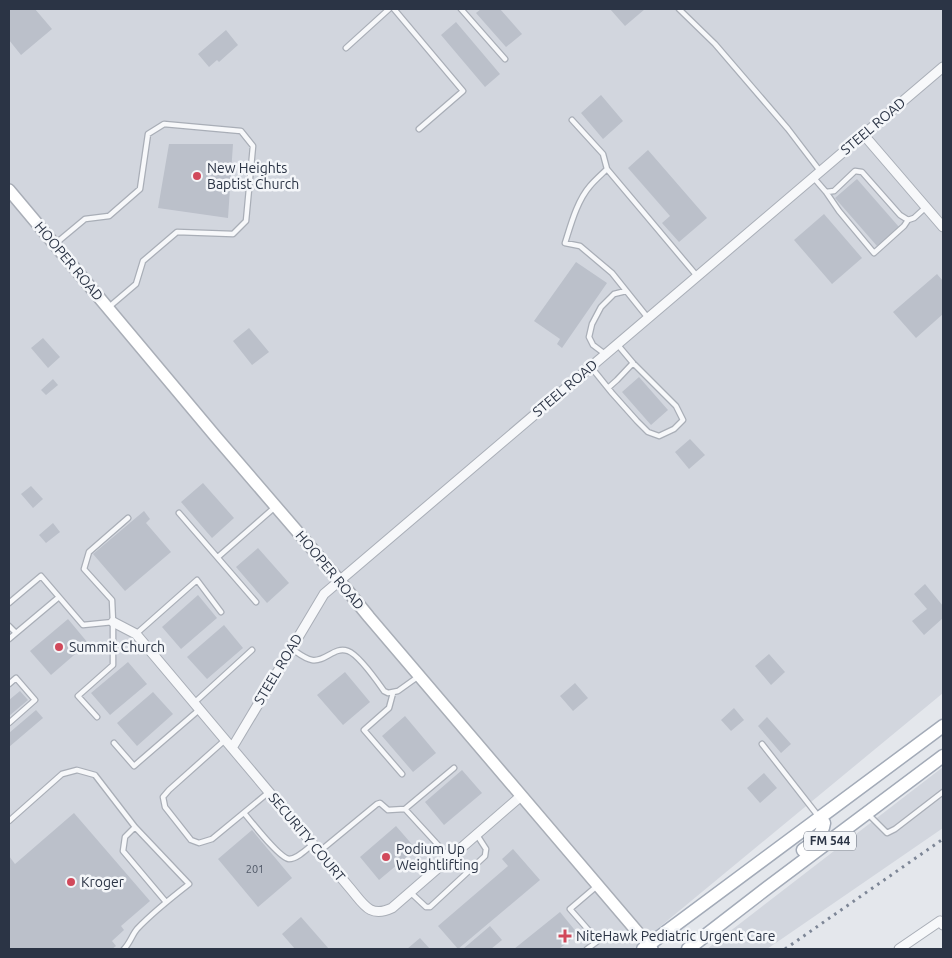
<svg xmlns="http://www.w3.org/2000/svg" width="952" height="958" font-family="Ubuntu,sans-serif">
<rect width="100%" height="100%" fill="#e4e7ec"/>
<path fill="#d2d6de" d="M9,9H943V693L633,949H9Z
M943,767V828L767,949H707Z"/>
<path fill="#bbc0ca" d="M9,9H35L52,29L21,55L9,40Z
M481,9H500L522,34L506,47L476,13Z
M610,9H645L625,26Z
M456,22L500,74L485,87L441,35Z
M226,30L238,45L219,62L217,60L209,67L198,54Z
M601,95L623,121L603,139L581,113Z
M169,144H233L228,218L158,208Z
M648,150L707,218L679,242L662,223L670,216L628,168Z
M857,179L899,227L877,246L835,198Z
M824,214L862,258L832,284L794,240Z
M576,262L607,283L562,348L557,344L560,339L534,321Z
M937,274L943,281V314L916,338L893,312Z
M249,328L269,352L252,365L233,341Z
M43,338L60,357L48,368L31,348Z
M639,377L668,410L651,425L622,392Z
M53,379L58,385L46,395L41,390Z
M690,439L705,455L689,469L675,452Z
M203,483L234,518L212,538L181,502Z
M31,486L43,499L33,508L21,494Z
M144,511L150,519L146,523L171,552L125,591L93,554Z
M53,523L60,532L46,543L39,535Z
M258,548L289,583L267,603L236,567Z
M925,584L943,606V618L924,635L912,621L927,609L914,594Z
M198,595L217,618L181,649L162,627Z
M68,619L88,643L51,675L30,651Z
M224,625L243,648L207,679L187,657Z
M769,654L785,672L771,685L755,666Z
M128,662L147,684L110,715L91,693Z
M345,672L370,702L343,725L317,695Z
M575,683L588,698L573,711L560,696Z
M20,691L28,700L9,716V700Z
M153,692L173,714L137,746L117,723Z
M734,708L744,720L731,731L721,720Z
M36,710L43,718L9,747V733Z
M405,716L436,753L413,772L382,736Z
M767,717L791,744L781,753L758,726Z
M462,770L482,793L444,825L425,802Z
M764,773L777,788L760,803L747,788Z
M74,813L150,901L121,926L124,930L112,941L116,946L112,949H9V856L15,864Z
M396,826L416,849L379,880L360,857Z
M252,830L292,878L258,907L218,859Z
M513,849L540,880L458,949L438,926L508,866L502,859Z
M560,912L578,934L559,949H514Z
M301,917L329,949H295L282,934Z
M490,926L502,940L491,949H463Z
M420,938L430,949H407Z"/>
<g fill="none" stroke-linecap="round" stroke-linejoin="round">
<g stroke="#a9aeb7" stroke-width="7">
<path id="lane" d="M394,9L463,91L419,129
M461,9L505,59
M679,9L715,44L788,129L820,171
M346,48L389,9
M572,120L603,154L607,169C602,174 595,180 590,186C577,201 571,224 565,243L580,246L612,273L648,318
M607,169L697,276
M813,177L826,192L834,191L855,171L862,172L900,215L908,220L914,218L926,207
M826,192L839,211L874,253L904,226L908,220
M55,244L85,219L109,216L140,189L148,134L164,124L241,131L253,146L246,221L233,234L177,232L143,261L136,284L109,307
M605,354L593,345L589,337L592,324L601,307L614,294L626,291
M591,367L612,393L637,421L648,432L659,436L674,429L683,420L676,406L633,363L617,344
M608,388L617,380L633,363
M179,513L256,602
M218,557L275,507
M9,603L41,576L83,625L113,622
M9,626L16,633
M136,634L197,580L221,612
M9,639L59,597
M292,649C298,653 305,659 312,660C326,662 334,646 348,651C359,655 377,681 384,691L388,693L398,691L419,676
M9,684L16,678L35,700L9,723
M393,693L389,708L364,730L402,774
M194,703L252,650
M97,717L78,696L113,665V622L112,600L84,569L89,552L128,518
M225,740L169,790L163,797L165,807L191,840L199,843L212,839L269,792
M114,743L134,766L200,709
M762,744L819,817
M405,809L454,768
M244,813C251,821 279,858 289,859C297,859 307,849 313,844
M868,814L887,833L895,829L943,792
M9,821L62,774L77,770L95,775L135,827L189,884C171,898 153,912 137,929C132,935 130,943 124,949
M135,827L125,837L123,851L166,902
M320,851L377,804L380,803L388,810L405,809L450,858
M410,892L426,907H430L485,856L486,849L477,835
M587,949L598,941L570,909L597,886"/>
</g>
<g stroke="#a9aeb7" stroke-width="11">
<path id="street" d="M863,134L943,227
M113,622L136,634L349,887C363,903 369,919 392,908L521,796
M232,748L324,594L943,67
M899,949L940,921L943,925"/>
</g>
<g stroke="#a9aeb7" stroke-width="14">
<path id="secondary" d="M9,190L216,437L339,580L369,617L652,949"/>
</g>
<g stroke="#a3abb8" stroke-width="15">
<path id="primary" d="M803,850C813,843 822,836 824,823L820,818
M643,949L943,726
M688,949L767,888L943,756"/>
</g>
<use href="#lane" stroke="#f7f8fa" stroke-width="4.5"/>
<use href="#street" stroke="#f7f8fa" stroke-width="9"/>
<use href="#secondary" stroke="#fff" stroke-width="11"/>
<use href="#primary" stroke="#fff" stroke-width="12"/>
<path stroke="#7d8696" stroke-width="3" stroke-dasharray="2.5 5" stroke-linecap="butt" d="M785,949L943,839"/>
</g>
<g fill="#d1495b" stroke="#f4f6f9" stroke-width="2">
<circle cx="197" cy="176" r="5"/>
<circle cx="59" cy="647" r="5"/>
<circle cx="386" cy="857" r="5"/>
<circle cx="71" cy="882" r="5"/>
<path d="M562.5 928.5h5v5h5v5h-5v5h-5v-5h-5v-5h5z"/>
</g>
<g text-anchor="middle" stroke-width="5" stroke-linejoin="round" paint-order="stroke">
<g font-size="11" fill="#4f5766">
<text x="255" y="873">201</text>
</g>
<rect fill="#f4f6f9" stroke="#676e7b" stroke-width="1" x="804" y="831.5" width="52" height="19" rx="4"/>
<g font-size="12" font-weight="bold" fill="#2b3445">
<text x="830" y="845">FM 544</text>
</g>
<g font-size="14" fill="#2b3445" stroke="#f4f6f9">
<text transform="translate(873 126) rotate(-40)" y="5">STEEL ROAD</text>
<text transform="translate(69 261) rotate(50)" y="5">HOOPER ROAD</text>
<text transform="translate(565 388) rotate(-40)" y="5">STEEL ROAD</text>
<text transform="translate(330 570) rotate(50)" y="5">HOOPER ROAD</text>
<text transform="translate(278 669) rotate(-59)" y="5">STEEL ROAD</text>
<text transform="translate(307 837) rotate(50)" y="5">SECURITY COURT</text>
</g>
<g font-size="14" fill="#2b3445" stroke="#f4f6f9" text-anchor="start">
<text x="207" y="173">New Heights<tspan x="207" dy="16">Baptist Church</tspan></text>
<text x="69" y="652">Summit Church</text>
<text x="396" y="854">Podium Up<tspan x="396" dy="16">Weightlifting</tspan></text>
<text x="81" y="887">Kroger</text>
<text x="576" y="941">NiteHawk Pediatric Urgent Care</text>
</g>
</g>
<rect width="952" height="958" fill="none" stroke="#2b3445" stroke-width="20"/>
</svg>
